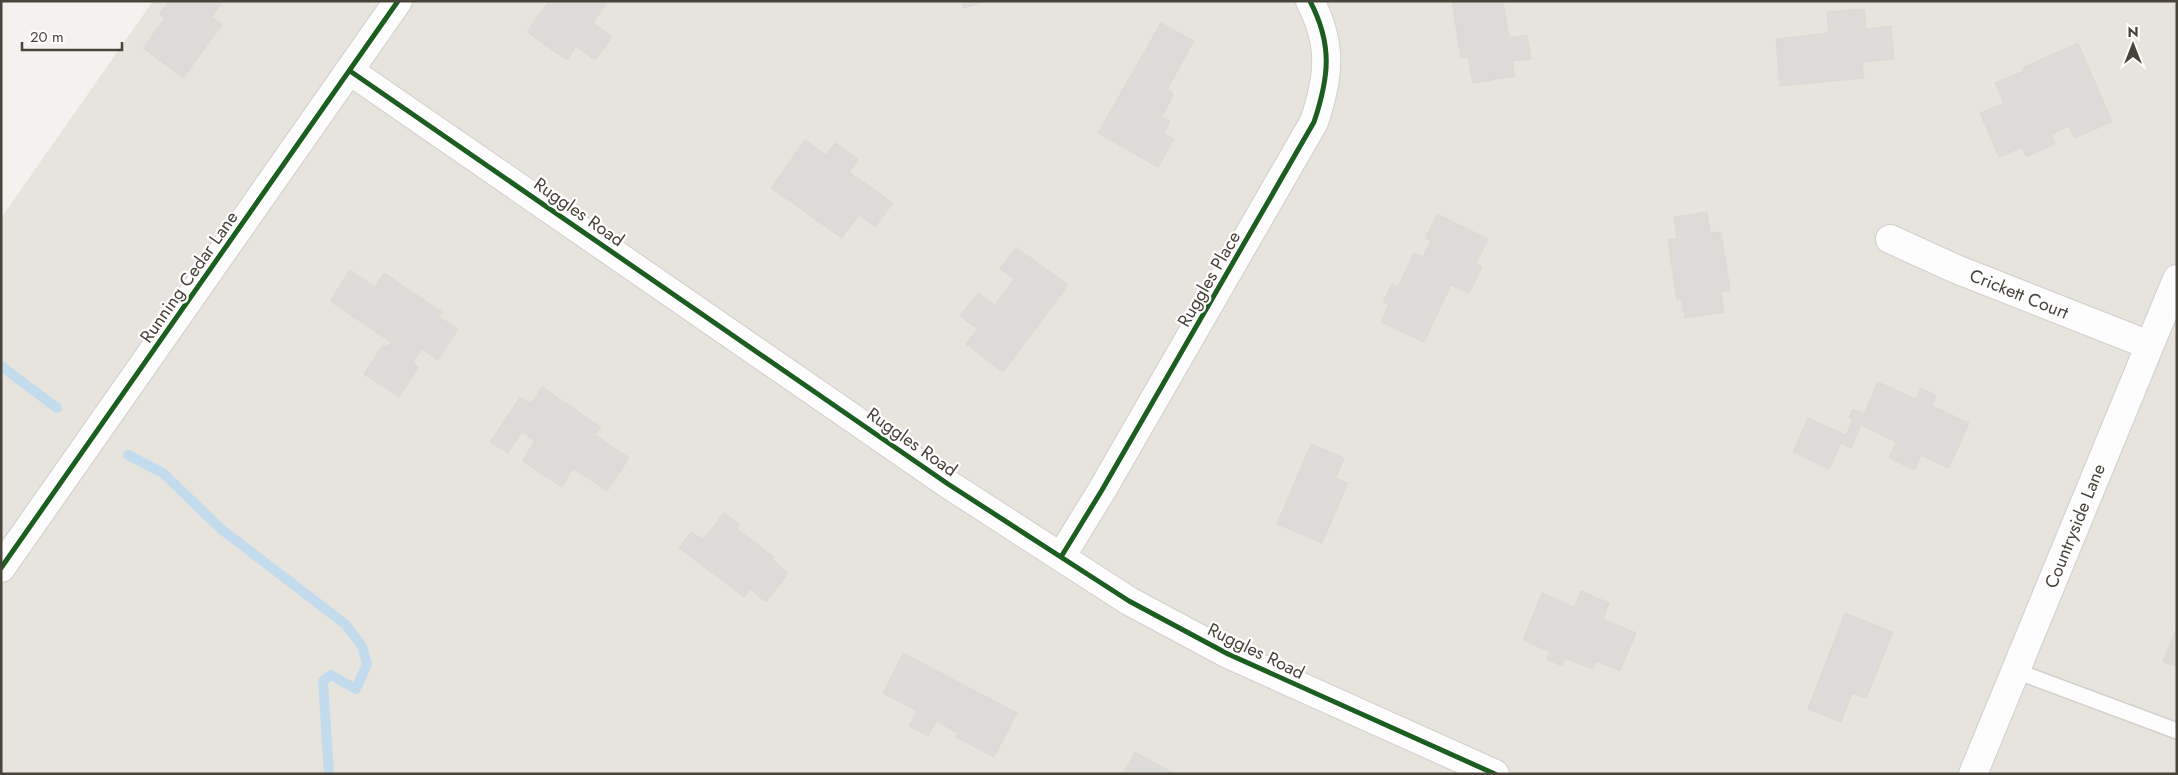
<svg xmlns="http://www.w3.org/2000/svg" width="2178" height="775" font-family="Jost,sans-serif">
<rect width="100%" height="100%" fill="#f3f2ef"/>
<path fill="#e7e3dd" d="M153,1H2177V774H1V218Z"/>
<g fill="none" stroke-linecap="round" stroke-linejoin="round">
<path stroke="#c3dced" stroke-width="10" d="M1,366L57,408
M128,455L163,473L221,529L345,624L362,646L367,664L356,689L331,675L323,681L329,774"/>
</g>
<path fill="#dddbd7" stroke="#dbd9d4" d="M169,1H223L211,17L222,25L183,78L143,48L165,18L160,14Z
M549,1H608L593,23L612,37L595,60L576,46L567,60L527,32Z
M962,1H986L964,8Z
M1452,1H1503L1509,38L1527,35L1531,59L1512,61L1515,76L1473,83L1468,57L1461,58Z
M1864,9L1866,29L1891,26L1894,59L1862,62L1864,78L1780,86L1776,39L1829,33L1827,12Z
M1161,23L1194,41L1167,89L1174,94L1161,117L1170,121L1164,133L1174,139L1158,167L1098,133Z
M2078,43L2112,122L2074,138L2069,126L2051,134L2055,144L2026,157L2022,147L1999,157L1980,113L2004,103L1995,83L2024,71L2022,68Z
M805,140L826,155L835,143L858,159L849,172L893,203L875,227L859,215L842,238L771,188Z
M1707,212L1710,233L1721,232L1730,291L1721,292L1724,312L1685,318L1682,300H1677L1668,240L1677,239L1674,217Z
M1437,214L1488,239L1476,263L1482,267L1469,293L1451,285L1424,342L1381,322L1389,305L1383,302L1392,284L1398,287L1414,253L1423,257L1431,241L1426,238Z
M1016,247L1068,285L1003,372L966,344L978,329L960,316L978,293L995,305L1014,279L1000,269Z
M350,270L375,287L384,273L442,312L439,317L458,329L438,360L422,349L412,363L419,367L399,397L364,374L383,345L387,348L391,342L330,301Z
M1878,382L1916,399L1921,388L1936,395L1932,406L1969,423L1949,468L1921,455L1915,470L1889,458L1896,442L1861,425L1851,448L1841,443L1829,469L1793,452L1808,418L1846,435L1853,419L1849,418L1853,409L1864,414Z
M542,387L601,427L595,435L629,458L607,491L573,468L562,487L522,461L535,440L522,432L508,453L490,442L520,397L531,404Z
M1311,444L1344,458L1336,478L1348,483L1322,543L1277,524Z
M724,513L740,525L737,529L775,558L773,560L788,573L766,602L750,589L744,597L679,548L691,532L703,540Z
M1581,591L1609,603L1603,619L1636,633L1620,671L1596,661L1593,669L1565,658L1562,666L1547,659L1550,652L1523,640L1542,593L1574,607Z
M1845,613L1893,632L1866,698L1852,693L1841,722L1808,709Z
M2177,627V667L2163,662Z
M903,653L1017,713L994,757L956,737L958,733L936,721L928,736L909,726L917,711L883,693Z
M1135,752L1175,774H1123Z"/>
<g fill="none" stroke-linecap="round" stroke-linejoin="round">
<g stroke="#d1d0cc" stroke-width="18">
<path id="lane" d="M2016,671L2177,731"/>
</g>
<g stroke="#d1d0cc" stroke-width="30">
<path id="street" d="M350,71L948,484L1129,601L1228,654L1495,774
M1890,239L1956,269L2149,345
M1061,557L1102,490L1314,122C1329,77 1333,45 1310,1
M1,568L398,1
M1973,774L2177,279"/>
</g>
<use href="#lane" stroke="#fdfdfd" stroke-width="15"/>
<use href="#street" stroke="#fdfdfd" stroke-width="28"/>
<g stroke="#fff" stroke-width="8">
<path id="cycleway" d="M350,71L948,484L1129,601L1228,654L1495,774
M1061,557L1102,490L1314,122C1329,77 1333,45 1310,1
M1,568L398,1"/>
</g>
<use href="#cycleway" stroke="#1b5e20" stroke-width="5"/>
</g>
<g text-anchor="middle" stroke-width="4.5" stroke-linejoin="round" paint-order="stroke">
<g font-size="18" fill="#49443a" stroke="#fff">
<text transform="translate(579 212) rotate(35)" y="6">Ruggles Road</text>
<text transform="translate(189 277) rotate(-55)" y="6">Running Cedar Lane</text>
<text transform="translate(1209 279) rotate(-60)" y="6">Ruggles Place</text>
<text transform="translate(2019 294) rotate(22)" y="6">Crickett Court</text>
<text transform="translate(912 442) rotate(35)" y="6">Ruggles Road</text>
<text transform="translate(2075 526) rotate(-68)" y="6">Countryside Lane</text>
<text transform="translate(1256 651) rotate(26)" y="6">Ruggles Road</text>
</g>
</g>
<rect width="2178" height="775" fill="none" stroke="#49443a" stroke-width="5"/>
<g transform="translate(2133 45)" stroke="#ffffff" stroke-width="4" paint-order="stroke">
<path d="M0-4L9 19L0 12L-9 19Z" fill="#49443a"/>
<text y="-8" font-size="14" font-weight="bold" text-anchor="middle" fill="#49443a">N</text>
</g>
<path d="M22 42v8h100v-8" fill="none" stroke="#49443a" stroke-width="2.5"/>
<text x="30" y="42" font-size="15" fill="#49443a" stroke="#ffffff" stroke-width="4" paint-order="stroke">20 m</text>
</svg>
